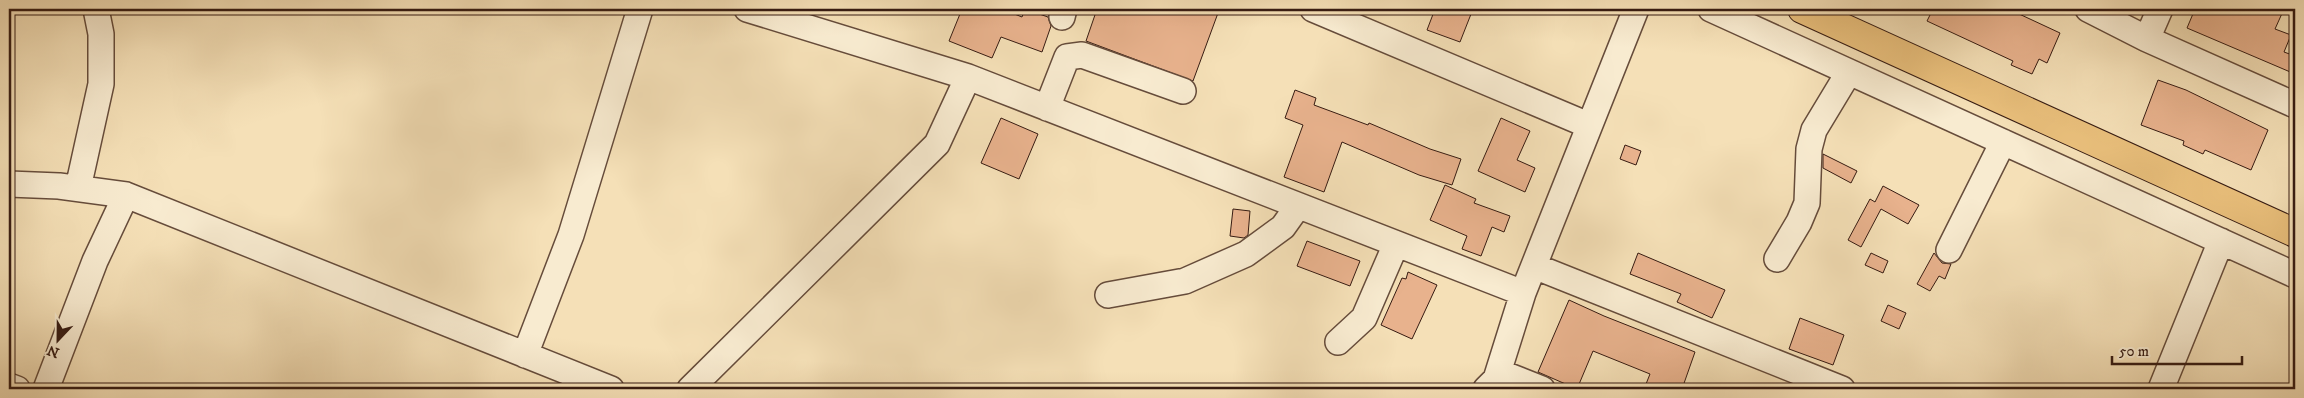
<svg xmlns="http://www.w3.org/2000/svg" width="2304" height="398" font-family="'IM FELL DW Pica',serif">
<rect width="100%" height="100%" fill="#f5e0b7"/>
<filter id="stains"><feTurbulence type="fractalNoise" baseFrequency=".004" numOctaves="4"/><feColorMatrix values="0 0 0 0 .2 0 0 0 0 .09 0 0 0 0 .02 0 0 0 .5 -.17"/></filter>
<radialGradient id="worn" r=".72"><stop offset=".6" stop-color="#630" stop-opacity="0"/><stop offset="1" stop-color="#630" stop-opacity=".3"/></radialGradient>
<path fill="#e8b28d" stroke="#361b12" d="M962,9H1002L1022,17L1025,9L1048,17L1051,26L1042,52L1001,37L992,58L949,41Z
M1097,9H1207L1218,13L1193,81L1086,41Z
M1435,9H1473L1460,42L1427,30Z
M1933,9H2019L2017,13L2060,33L2047,63L2039,59L2032,74L2011,65L2013,61L1927,21Z
M2195,9H2284L2275,29L2291,35L2284,52L2295,56V74L2187,28Z
M2158,80L2186,90L2268,130L2251,170L2205,150L2203,154L2183,145L2184,141L2141,125Z
M1295,90L1316,98L1314,105L1368,125L1369,123L1430,149L1461,159L1452,185L1419,175L1342,142L1324,192L1284,177L1303,125L1285,118Z
M1001,118L1038,134L1019,179L981,163Z
M1501,118L1530,131L1517,160L1535,168L1525,192L1478,171Z
M1625,145L1641,151L1636,165L1620,159Z
M1823,154L1857,171L1851,183L1823,168Z
M1445,185L1476,199L1474,203L1510,216L1504,232L1492,227L1481,256L1462,249L1467,236L1430,220Z
M1883,186L1919,205L1908,224L1881,209L1861,247L1848,240L1870,199L1875,202Z
M1233,209L1250,211L1248,235L1244,238L1230,236Z
M1307,241L1360,261L1350,286L1297,266Z
M1638,253L1725,290L1712,318L1677,302L1681,294L1630,274Z
M1871,253L1888,261L1883,273L1865,265Z
M1934,253L1942,263L1951,264L1945,279L1939,276L1930,291L1917,284Z
M1408,272L1437,285L1412,339L1381,325L1402,278L1406,279Z
M1569,300L1604,316L1695,352L1682,389H1644L1650,374L1593,351L1577,389L1538,372Z
M1888,305L1906,313L1899,329L1881,321Z
M1800,318L1844,335L1833,365L1789,349Z"/>
<g fill="none" stroke-linecap="round" stroke-linejoin="round">
<g stroke="#664c3b" stroke-width="28">
<path id="minor" d="M747,9L968,77L1523,293
M1313,9L1588,125
M1711,9L2295,275
M2088,9L2147,39L2160,9
M1062,17L1064,9
M2147,39L2295,105
M1047,108L1067,57L1082,55L1183,91
M9,184L59,186L126,195L611,389
M78,188L101,84V34L96,9
M1949,250L2003,142
M1777,259L1799,222L1807,203L1809,149L1814,130L1849,72
M1534,266L1842,389
M1108,295L1185,281L1246,254L1283,227L1298,206
M1338,342L1364,318L1396,244
M525,355L571,235L640,9
M1499,372L1542,389
M9,386L17,389
M46,389L95,261L126,195
M690,389L937,144L968,77
M1486,389L1496,379L1523,293L1636,9
M2161,389L2221,241"/>
</g>
<g stroke="#361b12" stroke-width="30">
<path id="major" d="M1802,9L2295,233"/>
</g>
<use href="#minor" stroke="#f8ebd0" stroke-width="25"/>
<use href="#major" stroke="#eac07c" stroke-width="28"/>
</g>
<rect width="2304" height="398" fill="none" stroke="#f5e0b7" stroke-width="30"/>
<rect x="10" y="10" width="2284" height="378" fill="none" stroke="#361b12" stroke-width="2.5"/>
<rect x="15" y="15" width="2274" height="368" fill="none" stroke="#361b12"/>
<g transform="translate(58 340) rotate(202)" stroke="#f8ebd0" stroke-width="4" paint-order="stroke">
<path d="M0-4L9 19L0 12L-9 19Z" fill="#361b12"/>
<text y="-8" font-size="14" font-weight="bold" text-anchor="middle" fill="#361b12">N</text>
</g>
<path d="M2112 356v8h130v-8" fill="none" stroke="#361b12" stroke-width="2.5"/>
<text x="2119" y="356" font-size="15" fill="#361b12" stroke="#f8ebd0" stroke-width="4" paint-order="stroke">50 m</text>
<rect width="100%" height="100%" filter="url(#stains)"/>
<rect width="100%" height="100%" fill="url(#worn)"/>
</svg>
